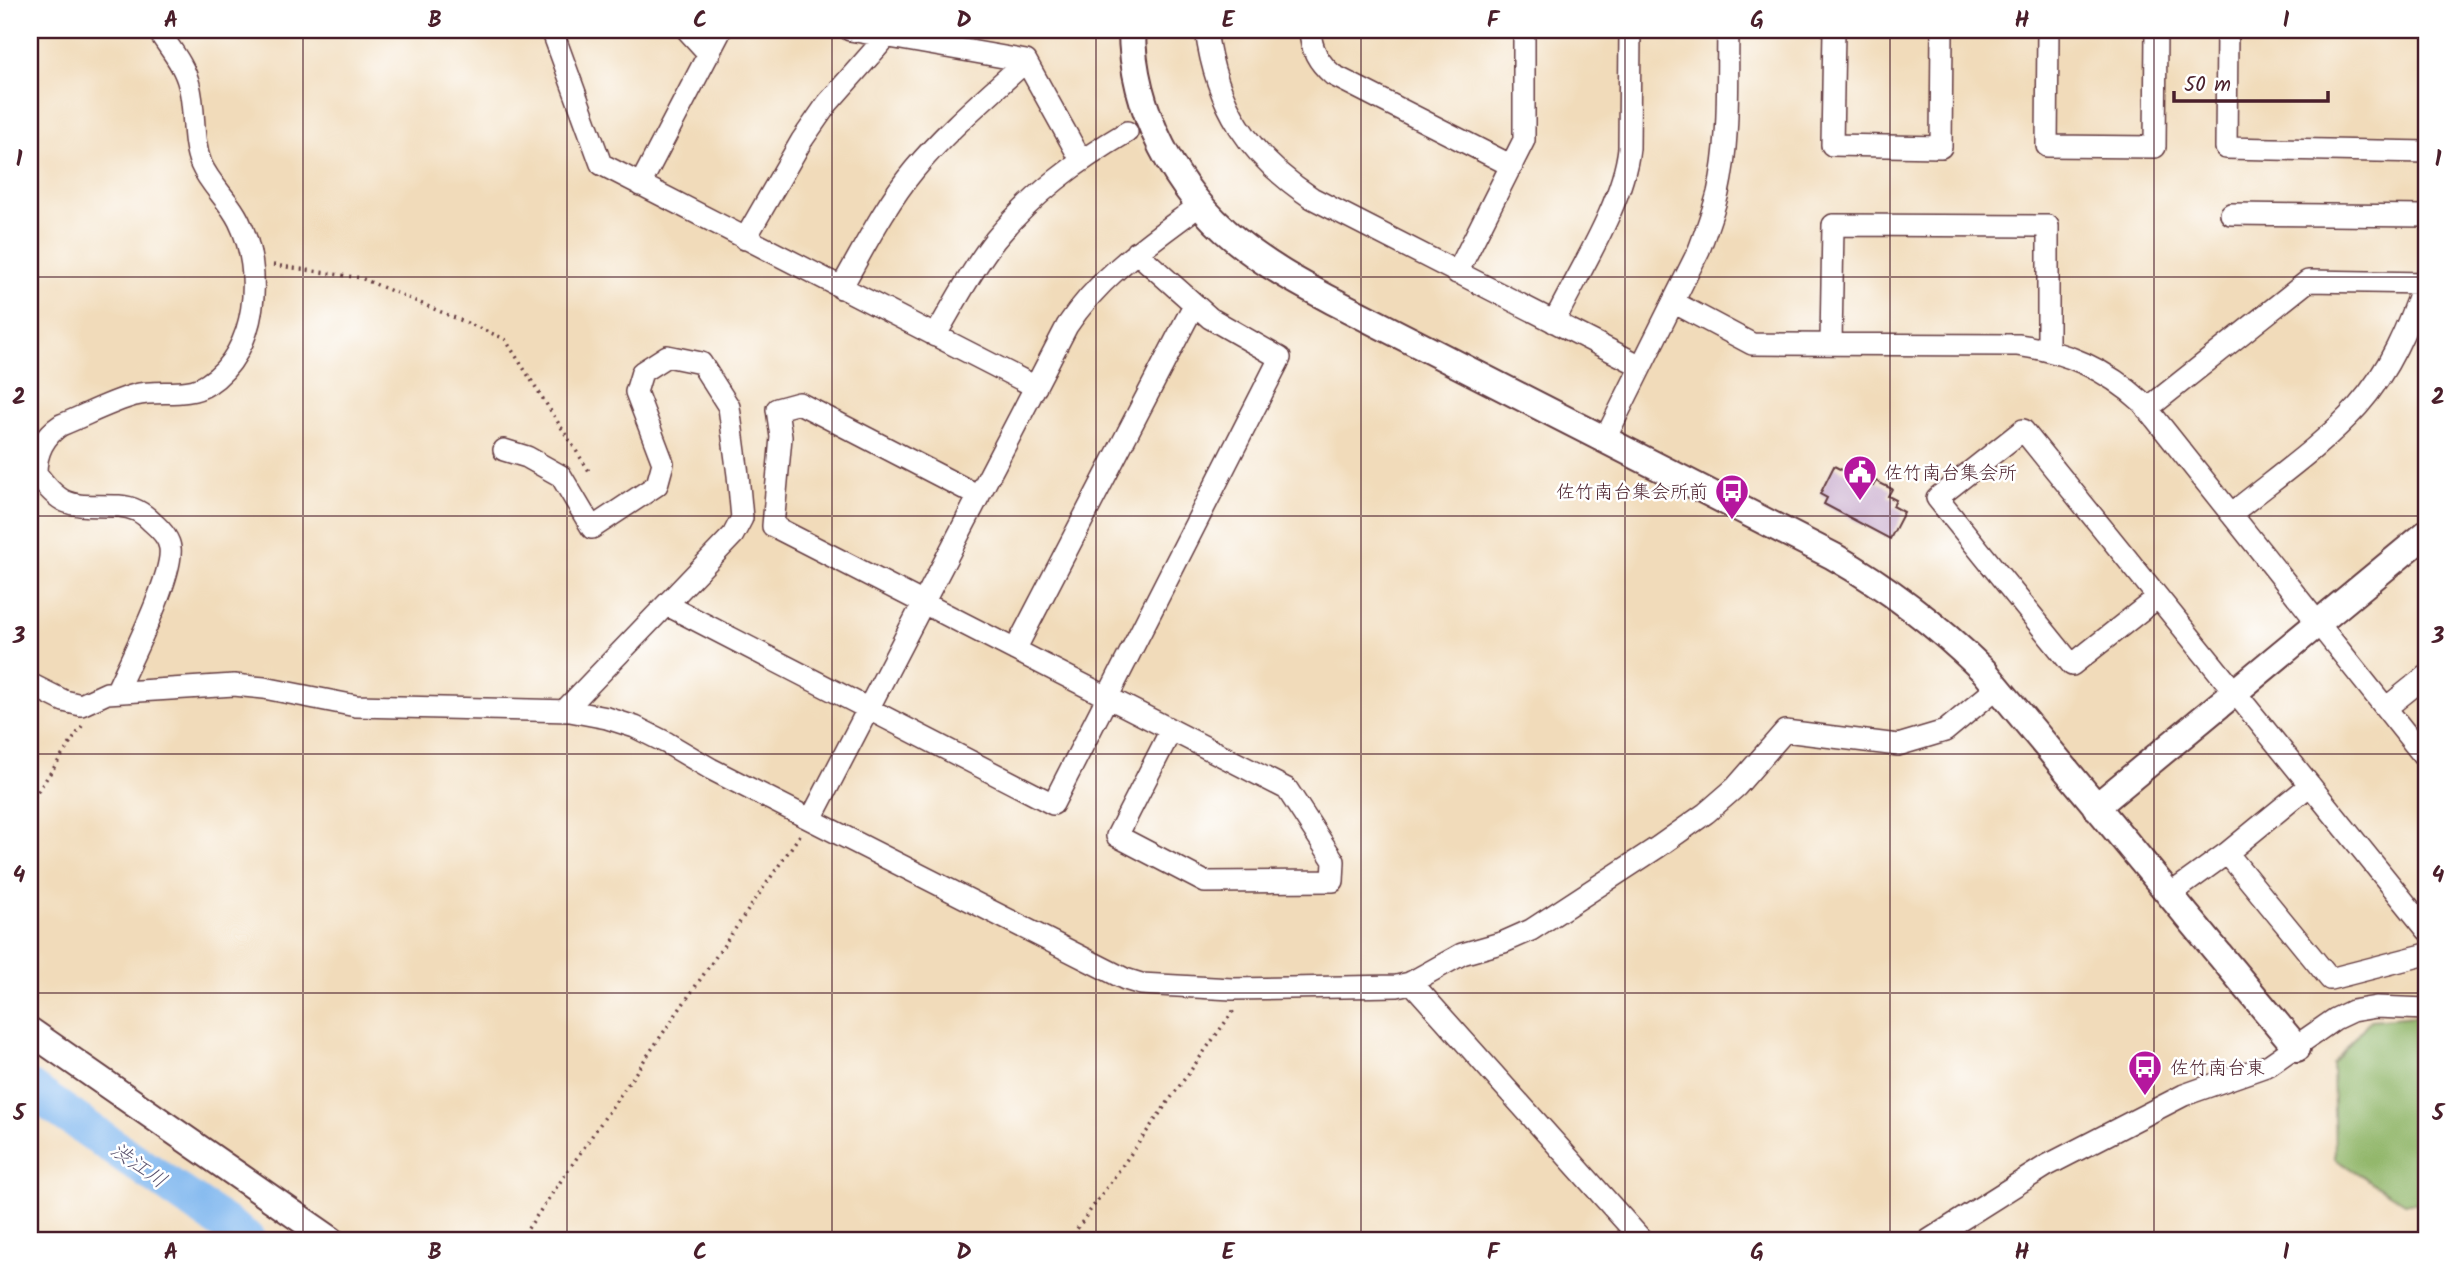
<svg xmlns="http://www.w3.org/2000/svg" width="2457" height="1270" font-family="Kalam,'Klee One',sans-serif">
<rect width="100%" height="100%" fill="#fff"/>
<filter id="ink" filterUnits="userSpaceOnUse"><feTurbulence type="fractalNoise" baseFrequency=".0143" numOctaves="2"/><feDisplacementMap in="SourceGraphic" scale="14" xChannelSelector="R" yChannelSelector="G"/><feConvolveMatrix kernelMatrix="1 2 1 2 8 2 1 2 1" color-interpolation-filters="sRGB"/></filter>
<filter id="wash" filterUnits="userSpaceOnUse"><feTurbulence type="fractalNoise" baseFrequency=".00686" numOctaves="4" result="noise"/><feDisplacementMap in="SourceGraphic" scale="28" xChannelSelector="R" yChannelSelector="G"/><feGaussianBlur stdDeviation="1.57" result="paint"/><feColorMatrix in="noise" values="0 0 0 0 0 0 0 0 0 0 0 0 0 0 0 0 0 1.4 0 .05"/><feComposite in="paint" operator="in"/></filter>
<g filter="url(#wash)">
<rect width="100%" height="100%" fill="#f1dbba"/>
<path fill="#93b76c" stroke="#6e6b4c" stroke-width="2" d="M2427,1015V1203H2405L2335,1159L2333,1064L2370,1020Z"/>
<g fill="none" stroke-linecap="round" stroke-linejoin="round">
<path stroke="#7eb6ee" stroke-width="37" d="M30,1089L248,1240"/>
</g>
<g id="blocks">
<path fill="#bc99c1" d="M1834,466L1873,486L1876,481L1892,489L1888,496L1896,500L1893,506L1904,512L1890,539L1824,504L1827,498L1820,494Z"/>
</g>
</g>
<g filter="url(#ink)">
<use href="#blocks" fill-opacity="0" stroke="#633b40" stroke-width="2"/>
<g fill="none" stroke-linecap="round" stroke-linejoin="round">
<g stroke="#633b40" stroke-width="24">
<path id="minor" d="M552,30L601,164L1036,387
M687,30L709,54
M850,30L1026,61L1081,160
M1206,30C1216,106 1249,156 1312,198L1641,366
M1310,30C1311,49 1318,62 1333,75L1512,166
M1834,30L1832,145L1941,147L1942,30
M2048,30L2047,146L2155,147L2156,30
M2227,30L2226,148L2427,152
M640,185L721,30
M2231,214L2427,216
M745,239L802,140L827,104L887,36
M1457,273L1524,140V30
M841,288C864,248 885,205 914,170C947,130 988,96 1026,61
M1673,302L1752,344L2018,345C2067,352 2106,369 2142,402L2427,760
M1554,322C1579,271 1623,204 1629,148L1630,30
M935,336C954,304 972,269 995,240C1033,194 1076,162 1127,132
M1831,344L1833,225L2048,226V350
M2147,409L2308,281L2427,283
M1605,439L1699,250C1706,231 1713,212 1718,193C1730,140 1727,84 1728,30
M504,450L527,457L561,476L592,528L657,485L663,463L636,392L642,372L667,356L701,363L729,407L738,475L742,518L733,535L564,711
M979,496L799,403L777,409L781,437L773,526L1287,789L1334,861L1333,881L1205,882L1117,836L1171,730
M2231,514C2274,479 2321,447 2358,406C2389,371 2408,327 2423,283
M2158,597L2072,665L1937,498L2023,430L2427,930
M667,605L1053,804L1280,358L1210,318L1136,252
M1015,650L1194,305
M30,684L64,701L81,705L107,693L234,685L264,688L356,706L570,711L607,718L635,727L667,743L711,769L1125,979L1141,984L1232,989L1397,986L1410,983L1462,954L1504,942L1531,930L1658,847L1706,813L1736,787L1785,731L1898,745L1945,731L1998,687
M116,692C129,663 174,575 170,548C169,538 159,528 152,522C142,512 133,507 119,506C75,504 65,513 36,473C36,453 44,436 61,425C86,415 110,402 135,395C159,389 187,398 208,384C258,351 264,272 239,221C229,200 210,185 201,164C191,139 196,111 189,85C184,64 169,48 158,30
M2386,708L2427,675
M2310,785L2227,853L2330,979L2427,954
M811,819L1067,326C1101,274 1152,241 1201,204
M2180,887L2227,853
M1411,982L1642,1240
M1929,1240L2046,1166L2184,1095L2269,1065L2335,1019L2352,1011L2376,1007L2427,1009"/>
</g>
<g stroke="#633b40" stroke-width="30">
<path id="tertiary" d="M1132,30C1132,109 1176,192 1237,241C1266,265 1299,283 1333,301L1833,556C1889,588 1938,626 1984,671L2297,1048
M2096,807L2427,533
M30,1031L331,1240"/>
</g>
<path stroke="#633b40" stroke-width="3.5" stroke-dasharray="2 5" stroke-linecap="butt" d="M273,265L361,278L505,339L589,471
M30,803L82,726
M520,1240L800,835
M1069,1240L1234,1010"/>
<use href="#minor" stroke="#fff" stroke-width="21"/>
<use href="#tertiary" stroke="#fff" stroke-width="26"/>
</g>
</g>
<path fill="none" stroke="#4a1f2b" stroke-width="2" stroke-opacity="0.55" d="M303,30V1240M567,30V1240M832,30V1240M1096,30V1240M1361,30V1240M1625,30V1240M1890,30V1240M2154,30V1240M30,277H2427M30,516H2427M30,754H2427M30,993H2427"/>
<defs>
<g id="civic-pin" transform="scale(1.75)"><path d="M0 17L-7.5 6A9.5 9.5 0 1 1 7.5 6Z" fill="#b5179e" stroke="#fff"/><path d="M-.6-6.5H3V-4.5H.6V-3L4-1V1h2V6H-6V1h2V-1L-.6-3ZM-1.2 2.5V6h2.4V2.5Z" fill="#fff"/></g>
<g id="bus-pin" transform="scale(1.75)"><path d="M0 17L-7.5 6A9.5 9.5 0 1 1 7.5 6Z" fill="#b5179e" stroke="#fff"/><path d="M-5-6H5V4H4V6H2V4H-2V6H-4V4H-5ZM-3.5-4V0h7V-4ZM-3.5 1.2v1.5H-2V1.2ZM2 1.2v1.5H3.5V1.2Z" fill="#fff"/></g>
</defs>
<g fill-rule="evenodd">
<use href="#civic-pin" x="1860" y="472"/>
<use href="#bus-pin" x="1732" y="491"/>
<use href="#bus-pin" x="2145" y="1067"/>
</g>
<g text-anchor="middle" stroke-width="5" stroke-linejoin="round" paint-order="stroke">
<g font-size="19" fill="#4a1f2b" stroke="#fff" text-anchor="start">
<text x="1884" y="479">佐竹南台集会所</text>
<text x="1708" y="498" text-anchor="end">佐竹南台集会所前</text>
<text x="2170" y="1074">佐竹南台東</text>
</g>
<g font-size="21" font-style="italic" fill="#5c546f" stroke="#fff">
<text transform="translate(139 1165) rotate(35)" y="7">渋江川</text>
</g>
</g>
<rect width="2457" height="1270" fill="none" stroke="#fff" stroke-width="77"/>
<path d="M2174 91v10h154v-10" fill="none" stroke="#4a1f2b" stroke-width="3.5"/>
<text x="2184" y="91" font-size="21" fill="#4a1f2b" stroke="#ffffff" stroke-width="5" paint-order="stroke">50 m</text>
<rect x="38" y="38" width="2380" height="1194" fill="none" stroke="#4a1f2b" stroke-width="2.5"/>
<g font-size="23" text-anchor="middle" font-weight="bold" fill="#4a1f2b">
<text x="171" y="27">A</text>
<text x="435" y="27">B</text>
<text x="700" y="27">C</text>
<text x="964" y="27">D</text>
<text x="1228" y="27">E</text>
<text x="1493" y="27">F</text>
<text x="1757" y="27">G</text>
<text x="2022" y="27">H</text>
<text x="2286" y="27">I</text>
<text x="19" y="166">1</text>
<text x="2438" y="166">1</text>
<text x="19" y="404">2</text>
<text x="2438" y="404">2</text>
<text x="19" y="643">3</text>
<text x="2438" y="643">3</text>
<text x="19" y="882">4</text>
<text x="2438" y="882">4</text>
<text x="19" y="1120">5</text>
<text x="2438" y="1120">5</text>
<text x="171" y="1259">A</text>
<text x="435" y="1259">B</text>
<text x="700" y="1259">C</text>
<text x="964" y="1259">D</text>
<text x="1228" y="1259">E</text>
<text x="1493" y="1259">F</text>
<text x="1757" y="1259">G</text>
<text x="2022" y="1259">H</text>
<text x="2286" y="1259">I</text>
</g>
</svg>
